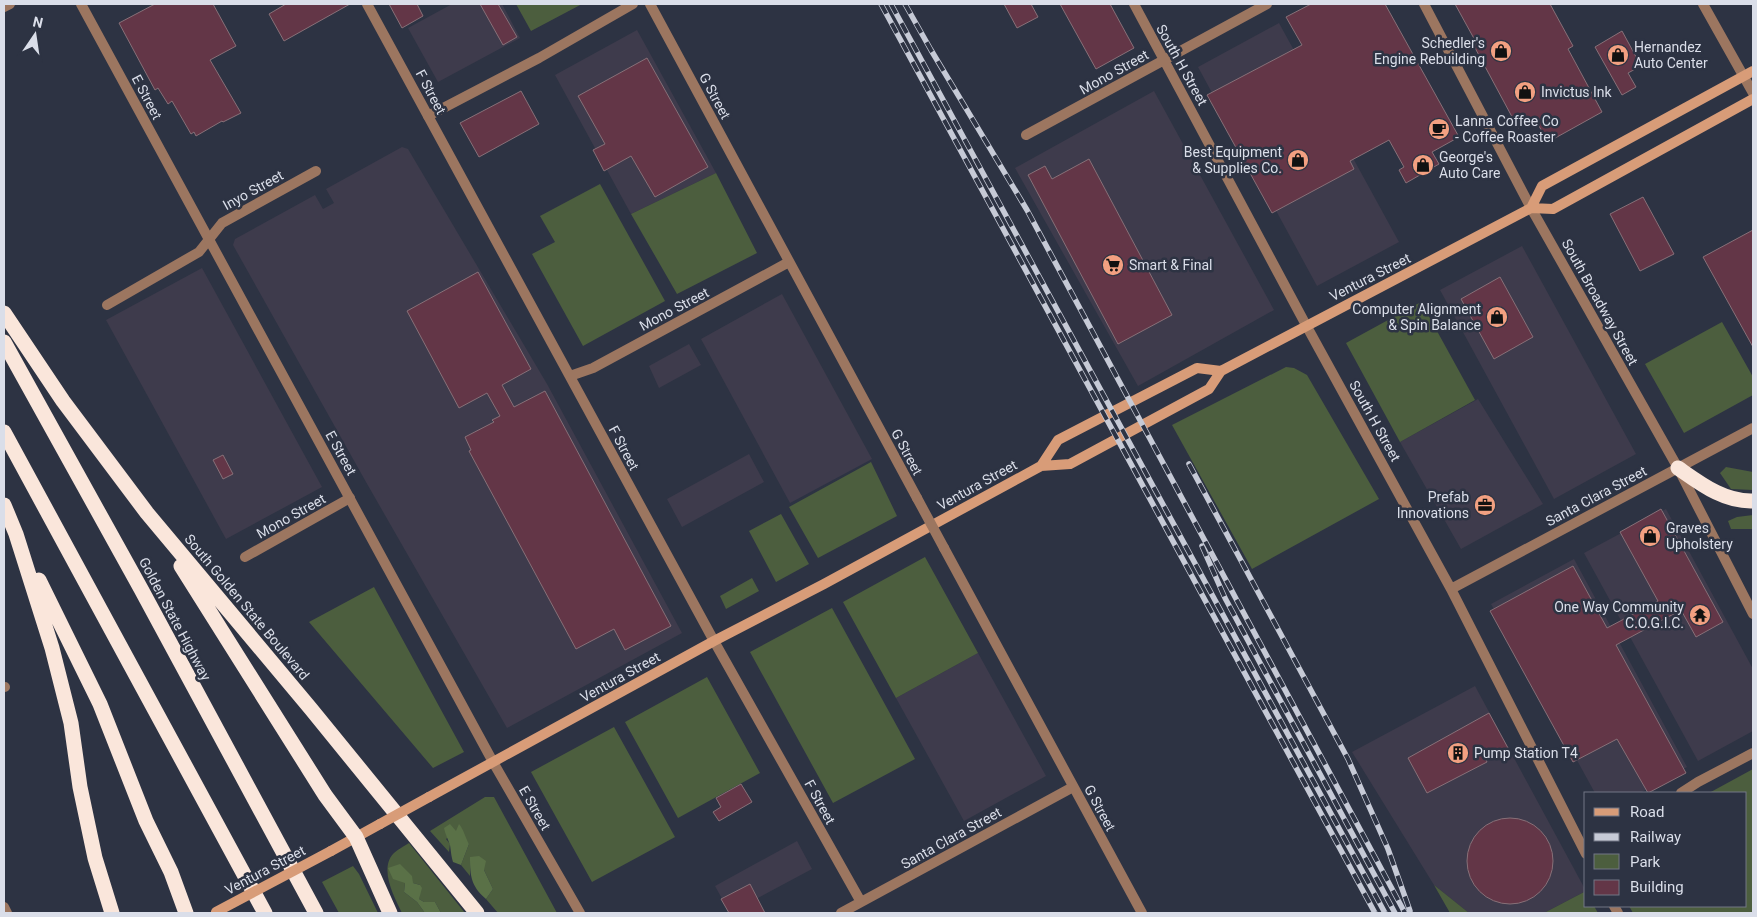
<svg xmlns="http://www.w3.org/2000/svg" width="1757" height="917" font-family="Roboto,sans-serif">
<rect width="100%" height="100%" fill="#2d3343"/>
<path fill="#3e3b4c" d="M452,4H502L520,38L438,82L408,28Z
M1279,23L1399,242L1317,286L1198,67Z
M637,30L716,173L631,214L555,75Z
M1154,91L1274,310L1138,386L1015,168Z
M402,147L408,149L547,384L682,633L507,728L366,482L233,245L235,239L315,195L323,209L334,203L326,189Z
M1522,246L1636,454L1554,499L1440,290Z
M202,268L322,487L226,539L106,320Z
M782,294L872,459L790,503L701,339Z
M689,344L701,365L659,388L649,366Z
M1478,399L1543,504L1461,549L1400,442Z
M749,454L764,482L682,527L667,499Z
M1666,509L1753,669V731L1698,761L1584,553Z
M1574,559L1687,767L1640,793H1595L1491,604Z
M978,653L1046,776L964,821L896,698Z
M1475,686L1586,891L1544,913H1469L1434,885L1352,752Z
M797,841L812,869L730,913L715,886Z"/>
<path fill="#4c5e3e" d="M516,4H582L531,31Z
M716,173L757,253L677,294L631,214Z
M600,184L665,301L583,346L532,254L555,242L540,216Z
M1421,302L1475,400L1400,442L1346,343Z
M1722,322L1753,377V395L1684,433L1645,364Z
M1286,367L1294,368L1307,375L1379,499L1252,569L1172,425Z
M871,462L897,516L818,558L789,507Z
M1726,467L1753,472V490L1731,489L1720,473Z
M781,514L809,564L776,582L749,531Z
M1753,515V529H1731L1728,521L1737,517Z
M925,557L978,653L896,698L843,602Z
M752,578L759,591L726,609L720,596Z
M374,587L464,752L433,768L309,622Z
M832,608L915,759L833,803L750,652Z
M707,677L760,773L678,818L625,722Z
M614,727L675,837L592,882L531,772Z
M1753,769V913H1633L1629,906H1746V793H1709Z
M485,797H494L557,913H498L486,899L493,889L484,870L470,857V876L461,865L469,844L456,831L446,839L450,844L449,852L430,831Z
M409,843L465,913H441L435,902H424L419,899L420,885L413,883H405L404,892L417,902L425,913H402C395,898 379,870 393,854C397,850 404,846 409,843Z
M353,866L359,874L378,913H339L322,882Z
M1434,885L1469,913H1450Z
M1586,891V906H1594L1598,913H1544Z"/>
<path fill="#5a7147" d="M450,824L456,831L459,824C464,830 465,837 469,844L461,865L453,862C451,855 451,851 450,845C448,839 445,834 444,828Z
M479,856L486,861L484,870L493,889L486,899C471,886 470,876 470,857Z
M400,864L412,876L413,883L420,885L422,888L419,899L424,902H435L441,913H425L417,902L404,892L405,883L393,879L388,868Z"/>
<path fill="#633647" stroke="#877078" d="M155,4H213L236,46L210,60L241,113L223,122L222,121L196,136L194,132L191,134L172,101L168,104L158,88L155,90L119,23Z
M286,4H350L284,41L269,14Z
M389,4H417L423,16L402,28Z
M480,4H498L517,37L503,45Z
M1004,4H1031L1038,17L1017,28Z
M1060,4H1110L1134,48L1096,69Z
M1311,4H1385L1459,137L1432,152L1439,164L1406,183L1399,170L1404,167L1389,140L1350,161L1354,169L1272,213L1207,95L1302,45L1286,17Z
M1455,4H1550L1573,46L1568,49L1602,112L1548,142L1535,119L1518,128L1474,46L1477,44Z
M1622,31L1641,66L1628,73L1636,87L1622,95L1595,47Z
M647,58L708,167L655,197L631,156L604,171L593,150L605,144L578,96Z
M521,91L539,124L479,157L460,123Z
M1089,159L1172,315L1118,344L1028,175L1045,166L1052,179Z
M1643,197L1674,254L1640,271L1610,214Z
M1753,230V347L1703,257Z
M478,272L531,369L502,385L514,407L545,391L671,626L625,650L614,629L576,649L469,451L471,450L465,437L494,422L492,420L500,416L487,393L459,408L407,311Z
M1500,277L1533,337L1494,359L1461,299Z
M223,455L233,474L223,479L213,460Z
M1661,509L1723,622L1696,637L1681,610L1616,645L1686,773L1648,793L1617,739L1573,762L1490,611L1573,566L1607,628L1658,601L1620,532Z
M1489,713L1508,748L1486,760L1487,762L1427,793L1408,758Z
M741,784L752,802L719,821L713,812L721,807L716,798Z
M1467 861a43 43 0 1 1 86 0a43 43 0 1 1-86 0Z
M750,884L765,913H729L721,899Z"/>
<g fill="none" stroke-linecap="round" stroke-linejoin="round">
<path stroke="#9c7660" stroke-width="10" d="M428,116L539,58L633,4
M107,305L199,252L222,223L316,171
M1306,325L1451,589L1586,854
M245,557L350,498
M1451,589L1678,468
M714,641L861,902
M4,687H5
M1681,793L1698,782L1753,753
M1614,906L1618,913
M841,913L1073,787"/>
<path stroke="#9c7660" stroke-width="10" d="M81,4L493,762L580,913
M367,4L714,641
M650,4L917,498
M1134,4L1306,325
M1424,4L1531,208L1678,468L1753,614
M1703,4L1753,93
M4,7L10,4
M1026,135L1267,4
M570,376L593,368L789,262
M1678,468L1753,428
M944,548L1142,913
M4,907L7,913"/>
<path stroke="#d89c78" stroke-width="10" d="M1531,208L1542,186L1753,71
M1041,466L1058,440L1197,368L1221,371
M429,797L714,641L824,584L1041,466L1070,464L1209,389L1221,371L1531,208L1553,209L1753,99
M331,851L380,824"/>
<path stroke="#fae6db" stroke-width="15" d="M4,313L63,401L147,513L311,709L477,913
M4,342L141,589L316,913
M4,432L265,913
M1678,468C1701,484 1724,502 1753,501
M4,505L16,534L52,648L71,723L80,787L95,858L112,913
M181,566L325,795L356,837L390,913
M39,580L100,704L146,821L171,872L186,913"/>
<g stroke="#c6cad6" stroke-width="5.5">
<path id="rail" d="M881,4L1375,913
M891,4L1385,913
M905,4L931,50L1027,210L1405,913
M1189,464L1348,759L1388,849L1410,911
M1202,546L1225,598L1395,913"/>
</g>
<use href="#rail" stroke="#2d3343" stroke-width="4" stroke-dasharray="11" stroke-linecap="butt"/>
<path stroke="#9c7660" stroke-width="10" d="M917,498L944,548"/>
<path stroke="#d89c78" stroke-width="10" d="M380,824L429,797
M216,912L331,851"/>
</g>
<defs>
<g id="shop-disc" transform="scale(1.125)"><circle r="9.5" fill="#f2a081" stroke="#2d3343"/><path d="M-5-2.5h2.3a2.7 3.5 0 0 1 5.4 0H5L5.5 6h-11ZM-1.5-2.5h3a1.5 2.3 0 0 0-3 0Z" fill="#111"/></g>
<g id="cafe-disc" transform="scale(1.125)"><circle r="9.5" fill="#f2a081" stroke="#2d3343"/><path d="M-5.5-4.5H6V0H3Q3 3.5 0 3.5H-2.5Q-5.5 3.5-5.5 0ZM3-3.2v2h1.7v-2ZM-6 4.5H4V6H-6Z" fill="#111"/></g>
<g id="supermarket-disc" transform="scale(1.125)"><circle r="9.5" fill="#f2a081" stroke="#2d3343"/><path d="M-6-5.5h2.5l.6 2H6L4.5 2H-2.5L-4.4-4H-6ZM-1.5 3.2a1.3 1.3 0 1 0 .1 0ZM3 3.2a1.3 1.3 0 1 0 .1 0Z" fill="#111"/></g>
<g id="office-disc" transform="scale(1.125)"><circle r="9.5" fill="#f2a081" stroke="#2d3343"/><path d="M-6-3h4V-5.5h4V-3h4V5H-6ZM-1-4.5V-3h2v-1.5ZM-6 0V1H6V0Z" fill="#111"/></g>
<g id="temple-disc" transform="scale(1.125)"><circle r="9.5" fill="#f2a081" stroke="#2d3343"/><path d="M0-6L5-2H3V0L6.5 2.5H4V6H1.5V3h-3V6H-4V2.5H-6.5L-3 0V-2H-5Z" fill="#111"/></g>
<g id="building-disc" transform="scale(1.125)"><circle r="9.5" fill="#f2a081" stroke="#2d3343"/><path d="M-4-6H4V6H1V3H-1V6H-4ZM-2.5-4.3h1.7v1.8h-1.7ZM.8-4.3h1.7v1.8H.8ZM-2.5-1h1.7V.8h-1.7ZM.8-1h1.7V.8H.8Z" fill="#111"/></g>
</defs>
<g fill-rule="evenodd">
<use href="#shop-disc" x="1501" y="51"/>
<use href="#shop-disc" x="1618" y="55"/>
<use href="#shop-disc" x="1525" y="92"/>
<use href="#cafe-disc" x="1439" y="129"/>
<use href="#shop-disc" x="1298" y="160"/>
<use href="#shop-disc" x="1423" y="165"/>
<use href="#supermarket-disc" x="1113" y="265"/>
<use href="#shop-disc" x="1497" y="317"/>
<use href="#office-disc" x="1485" y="505"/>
<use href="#shop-disc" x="1650" y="536"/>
<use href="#temple-disc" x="1700" y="615"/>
<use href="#building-disc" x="1458" y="753"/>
</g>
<g text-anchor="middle" stroke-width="5" stroke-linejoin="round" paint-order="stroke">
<g font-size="14" fill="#dadee9" stroke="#2d3343" text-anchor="start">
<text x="1485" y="48" text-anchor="end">Schedler's<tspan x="1485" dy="16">Engine Rebuilding</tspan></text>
<text x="1634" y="52">Hernandez<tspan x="1634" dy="16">Auto Center</tspan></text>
<text x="1541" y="97">Invictus Ink</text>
<text x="1455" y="126">Lanna Coffee Co<tspan x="1455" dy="16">- Coffee Roaster</tspan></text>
<text x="1282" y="157" text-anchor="end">Best Equipment<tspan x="1282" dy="16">&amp; Supplies Co.</tspan></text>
<text x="1439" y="162">George's<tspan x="1439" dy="16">Auto Care</tspan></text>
<text x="1129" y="270">Smart &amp; Final</text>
<text x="1481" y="314" text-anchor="end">Computer Alignment<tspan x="1481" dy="16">&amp; Spin Balance</tspan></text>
<text x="1469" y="502" text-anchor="end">Prefab<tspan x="1469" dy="16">Innovations</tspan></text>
<text x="1666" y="533">Graves<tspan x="1666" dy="16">Upholstery</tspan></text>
<text x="1684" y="612" text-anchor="end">One Way Community<tspan x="1684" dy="16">C.O.G.I.C.</tspan></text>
<text x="1474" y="758">Pump Station T4</text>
</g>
<g font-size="14" fill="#dadee9" stroke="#2d3343">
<text transform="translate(1182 65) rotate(61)" y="5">South H Street</text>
<text transform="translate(1114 72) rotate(-29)" y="5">Mono Street</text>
<text transform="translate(431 92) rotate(62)" y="5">F Street</text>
<text transform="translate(715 96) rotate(62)" y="5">G Street</text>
<text transform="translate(147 97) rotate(62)" y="5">E Street</text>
<text transform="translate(253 190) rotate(-29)" y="5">Inyo Street</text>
<text transform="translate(1370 277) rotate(-27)" y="5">Ventura Street</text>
<text transform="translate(1600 302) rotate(61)" y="5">South Broadway Street</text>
<text transform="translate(674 309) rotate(-28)" y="5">Mono Street</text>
<text transform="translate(1375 421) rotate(61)" y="5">South H Street</text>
<text transform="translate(624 448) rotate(62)" y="5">F Street</text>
<text transform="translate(907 452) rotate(62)" y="5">G Street</text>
<text transform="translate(341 453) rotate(61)" y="5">E Street</text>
<text transform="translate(977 485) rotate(-29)" y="5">Ventura Street</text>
<text transform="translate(1596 496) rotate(-28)" y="5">Santa Clara Street</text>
<text transform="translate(291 516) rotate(-29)" y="5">Mono Street</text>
<text transform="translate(247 607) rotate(50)" y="5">South Golden State Boulevard</text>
<text transform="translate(175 619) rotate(62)" y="5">Golden State Highway</text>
<text transform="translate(620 677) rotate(-29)" y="5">Ventura Street</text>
<text transform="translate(820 802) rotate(61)" y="5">F Street</text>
<text transform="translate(535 808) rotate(60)" y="5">E Street</text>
<text transform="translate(1100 808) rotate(62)" y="5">G Street</text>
<text transform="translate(951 838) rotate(-29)" y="5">Santa Clara Street</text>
<text transform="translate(265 870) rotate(-28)" y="5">Ventura Street</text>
</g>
</g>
<rect width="1757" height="917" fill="none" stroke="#dadee9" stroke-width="10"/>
<rect x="1584" y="792" width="162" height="115" fill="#2d3343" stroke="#727785"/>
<rect x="1594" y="808" width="25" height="8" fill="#d89c78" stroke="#727785"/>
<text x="1630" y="817" font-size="15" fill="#dadee9">Road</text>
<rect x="1594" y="833" width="25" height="8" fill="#c6cad6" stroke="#727785"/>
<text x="1630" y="842" font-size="15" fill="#dadee9">Railway</text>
<rect x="1594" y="854" width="25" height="15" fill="#4c5e3e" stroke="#727785"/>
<text x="1630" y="867" font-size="15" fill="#dadee9">Park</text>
<rect x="1594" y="880" width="25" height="15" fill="#633647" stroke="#727785"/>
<text x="1630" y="892" font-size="15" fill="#dadee9">Building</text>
<g transform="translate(35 35) rotate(13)" stroke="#2d3343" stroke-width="4" paint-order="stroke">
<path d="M0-4L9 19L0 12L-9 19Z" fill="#dadee9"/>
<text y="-8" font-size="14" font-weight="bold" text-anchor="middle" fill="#dadee9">N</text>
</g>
</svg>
